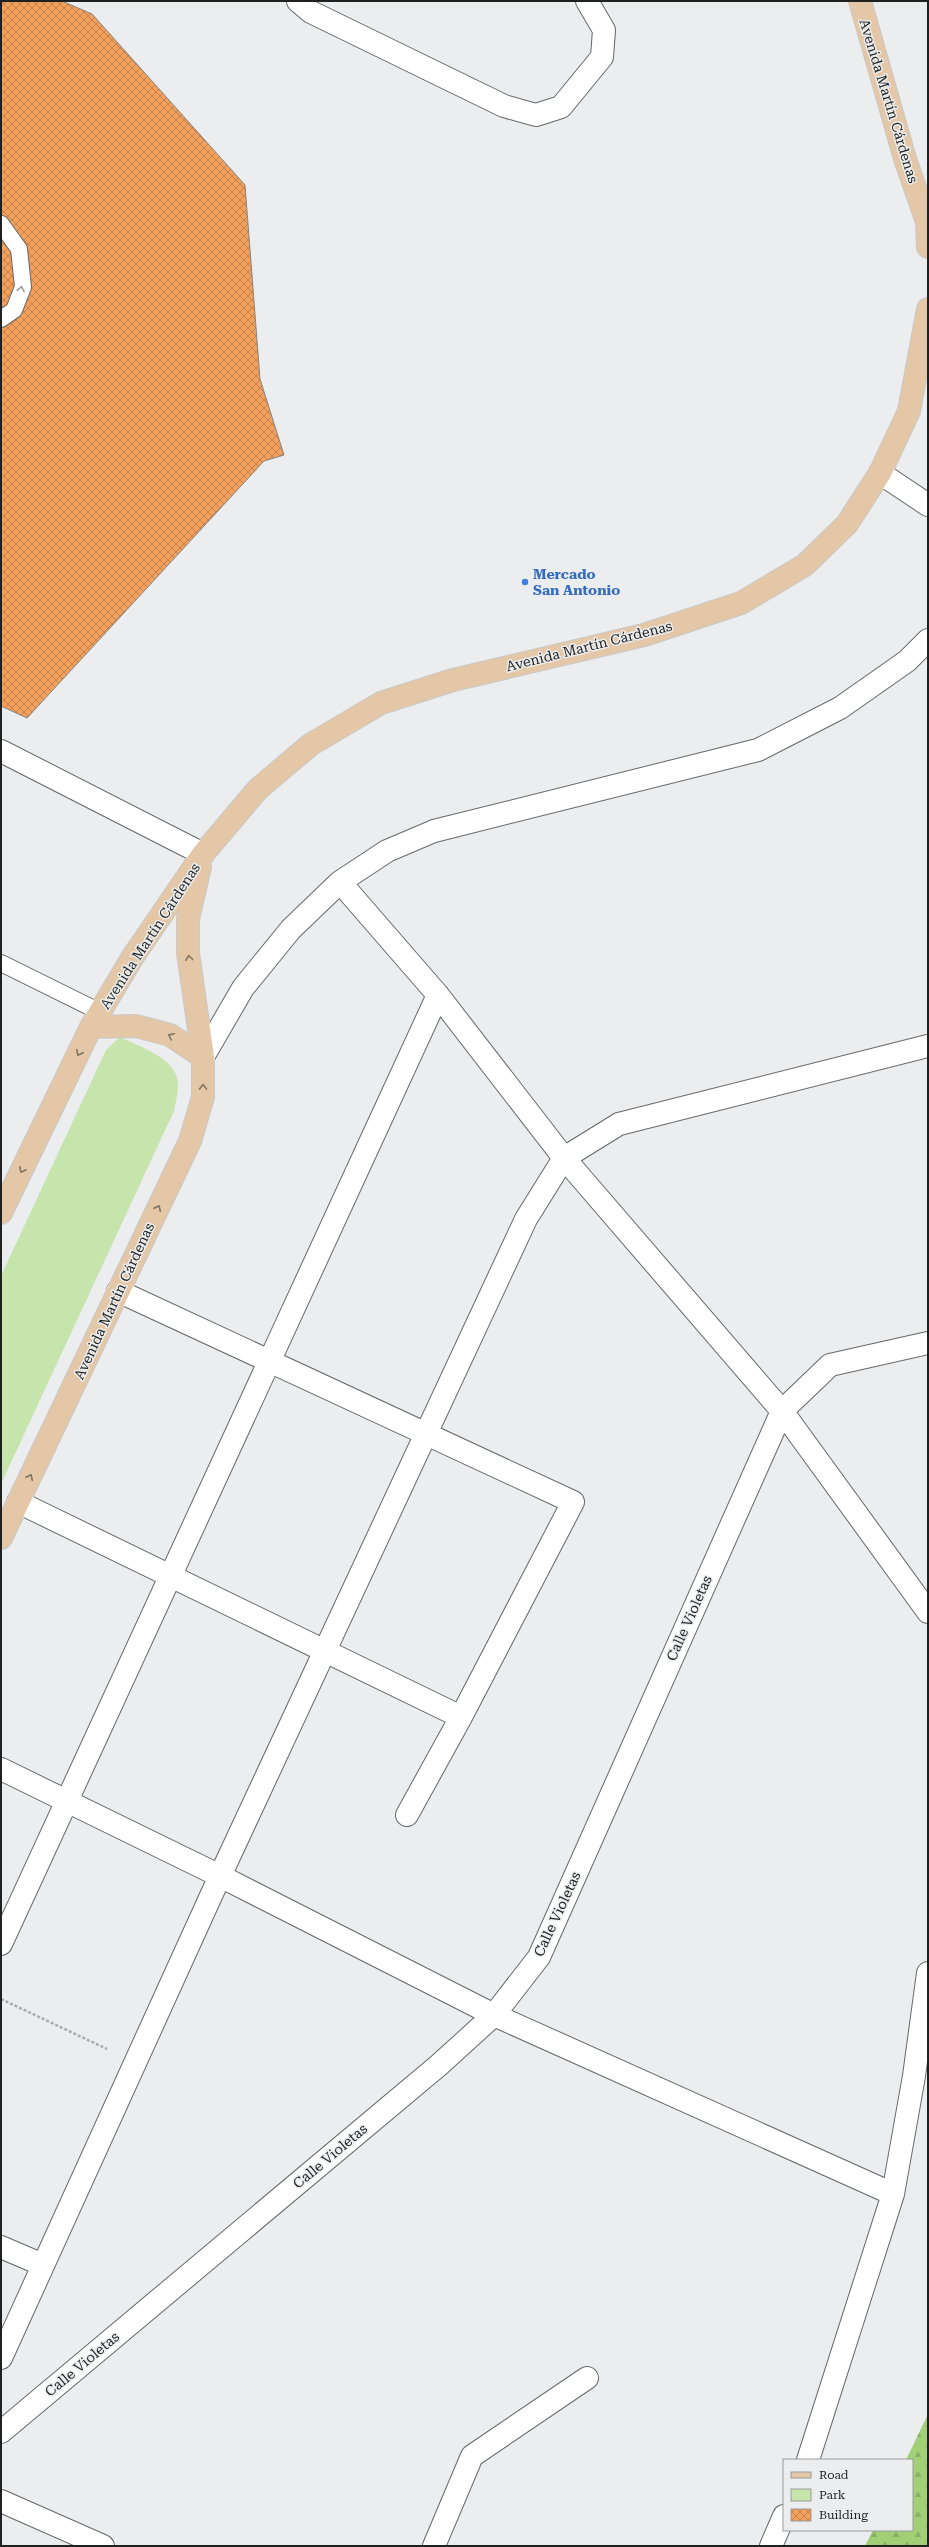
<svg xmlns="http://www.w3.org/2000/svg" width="929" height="2547" font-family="'Roboto Serif',serif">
<defs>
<pattern id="forest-firs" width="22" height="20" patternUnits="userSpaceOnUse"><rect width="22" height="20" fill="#a1d076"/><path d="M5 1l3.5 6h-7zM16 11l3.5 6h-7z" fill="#8ab266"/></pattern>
<pattern id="building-cross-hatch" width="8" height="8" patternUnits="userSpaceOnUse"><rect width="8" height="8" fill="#f2a05b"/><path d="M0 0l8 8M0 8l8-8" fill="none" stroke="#c3824b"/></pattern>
</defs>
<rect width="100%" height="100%" fill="#ebedee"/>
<path fill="#c6e5ac" d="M120,1037C140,1047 180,1059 178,1087C178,1095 175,1103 174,1111L1,1484V1276L106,1050Z"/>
<path fill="url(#forest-firs)" d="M928,2414V2546H865L873,2530H912V2460H906Z"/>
<path fill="url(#building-cross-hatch)" stroke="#858482" d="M1,1H62L92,14L245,185L260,379L284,455L264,461L27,718L1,706Z"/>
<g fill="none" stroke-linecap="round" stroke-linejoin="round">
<g stroke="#656768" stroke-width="18">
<path id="service" d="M1,224L19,249L23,287L14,310L1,319
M1,963L100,1012"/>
</g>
<g stroke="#656768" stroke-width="24">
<path id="minor" d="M298,1L311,12L504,106L536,115L561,107L602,57L604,30L587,1
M880,473L928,505
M340,882L438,995L564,1158L782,1411L928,1612
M203,1057L243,988L291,929L340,882L387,851L434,831L758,750L840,708L907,661L928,640
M118,1291L573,1502L461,1717L407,1815
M18,1502L461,1717
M1,1769L220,1876L494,2015L893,2194
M1,1944L438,995
M1,2247L43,2265
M1,2358L220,1876L526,1219L564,1158L619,1124L928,1046
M1,2432L439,2065L494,2015L539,1957L782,1411L830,1365L928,1343
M808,2460L893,2194L914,2076L928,1973
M1,2501L103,2546
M434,2546L472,2456L587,2378
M771,2546L784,2516"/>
</g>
<g stroke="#656768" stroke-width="24">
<path id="tertiary" d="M1,751L203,854"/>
</g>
<g stroke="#c9c9c9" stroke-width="24">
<path id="primary" d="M860,1L905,159L927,222L928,247
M91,1027L136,1026L170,1035L203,1057
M1,1213L91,1027L132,958L203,854L258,789L310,745L381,703L453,680L644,635L741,603L805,565L847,524L880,473L909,411L928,309
M1,1538L190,1141L203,1097V1057L188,953V919L200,867"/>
</g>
<path stroke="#aaacac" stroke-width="2.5" stroke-dasharray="3 2" stroke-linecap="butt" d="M1,1999L107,2049"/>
<use href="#service" stroke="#fff" stroke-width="16"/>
<use href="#minor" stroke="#fff" stroke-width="22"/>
<use href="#tertiary" stroke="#fff" stroke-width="22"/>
<use href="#primary" stroke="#e4c7a6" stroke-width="22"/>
</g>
<defs><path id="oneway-chevron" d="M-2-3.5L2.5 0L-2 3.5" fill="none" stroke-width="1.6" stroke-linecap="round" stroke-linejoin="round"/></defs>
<use stroke="#9a9b9b" href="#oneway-chevron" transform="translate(21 289) rotate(-79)"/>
<g stroke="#827463">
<use href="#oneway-chevron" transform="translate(189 958) rotate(-97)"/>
<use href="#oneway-chevron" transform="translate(171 1036) rotate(-154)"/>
<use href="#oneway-chevron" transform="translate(79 1053) rotate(116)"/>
<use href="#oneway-chevron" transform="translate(203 1087) rotate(-89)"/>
<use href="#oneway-chevron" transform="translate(22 1170) rotate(116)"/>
<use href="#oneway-chevron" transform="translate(158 1208) rotate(-65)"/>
<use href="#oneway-chevron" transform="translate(30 1477) rotate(-65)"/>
</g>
<circle fill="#3f7fe0" stroke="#ebedee" stroke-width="1.5" cx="525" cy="582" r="4"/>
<g text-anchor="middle" stroke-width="3" stroke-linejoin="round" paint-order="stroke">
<g font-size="14" fill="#1f2020" stroke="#ebedee">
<text transform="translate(889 101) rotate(73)" y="5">Avenida Martín Cárdenas</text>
<text transform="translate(589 646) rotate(-14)" y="5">Avenida Martín Cárdenas</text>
<text transform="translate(150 936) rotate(-57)" y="5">Avenida Martín Cárdenas</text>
<text transform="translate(114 1301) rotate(-65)" y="5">Avenida Martín Cárdenas</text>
<text transform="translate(689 1618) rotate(-66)" y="5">Calle Violetas</text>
<text transform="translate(557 1914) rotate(-65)" y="5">Calle Violetas</text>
<text transform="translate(330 2156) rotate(-40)" y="5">Calle Violetas</text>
<text transform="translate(82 2364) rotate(-40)" y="5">Calle Violetas</text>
</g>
<g font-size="14" font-weight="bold" fill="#366cbe" stroke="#ebedee" text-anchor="start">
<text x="533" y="579">Mercado<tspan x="533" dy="16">San Antonio</tspan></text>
</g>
</g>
<rect width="929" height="2547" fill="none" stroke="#1f2020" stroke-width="4"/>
<rect x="783" y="2459" width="130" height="72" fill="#ebedee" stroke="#999b9c"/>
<rect x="791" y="2472" width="20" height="6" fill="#e4c7a6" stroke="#999b9c"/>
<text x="819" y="2479" font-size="12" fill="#1f2020">Road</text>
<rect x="791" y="2489" width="20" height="12" fill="#c6e5ac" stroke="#999b9c"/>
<text x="819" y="2499" font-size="12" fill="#1f2020">Park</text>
<rect x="791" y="2509" width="20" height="12" fill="url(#building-cross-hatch)" stroke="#999b9c"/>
<text x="819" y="2519" font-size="12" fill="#1f2020">Building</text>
</svg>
